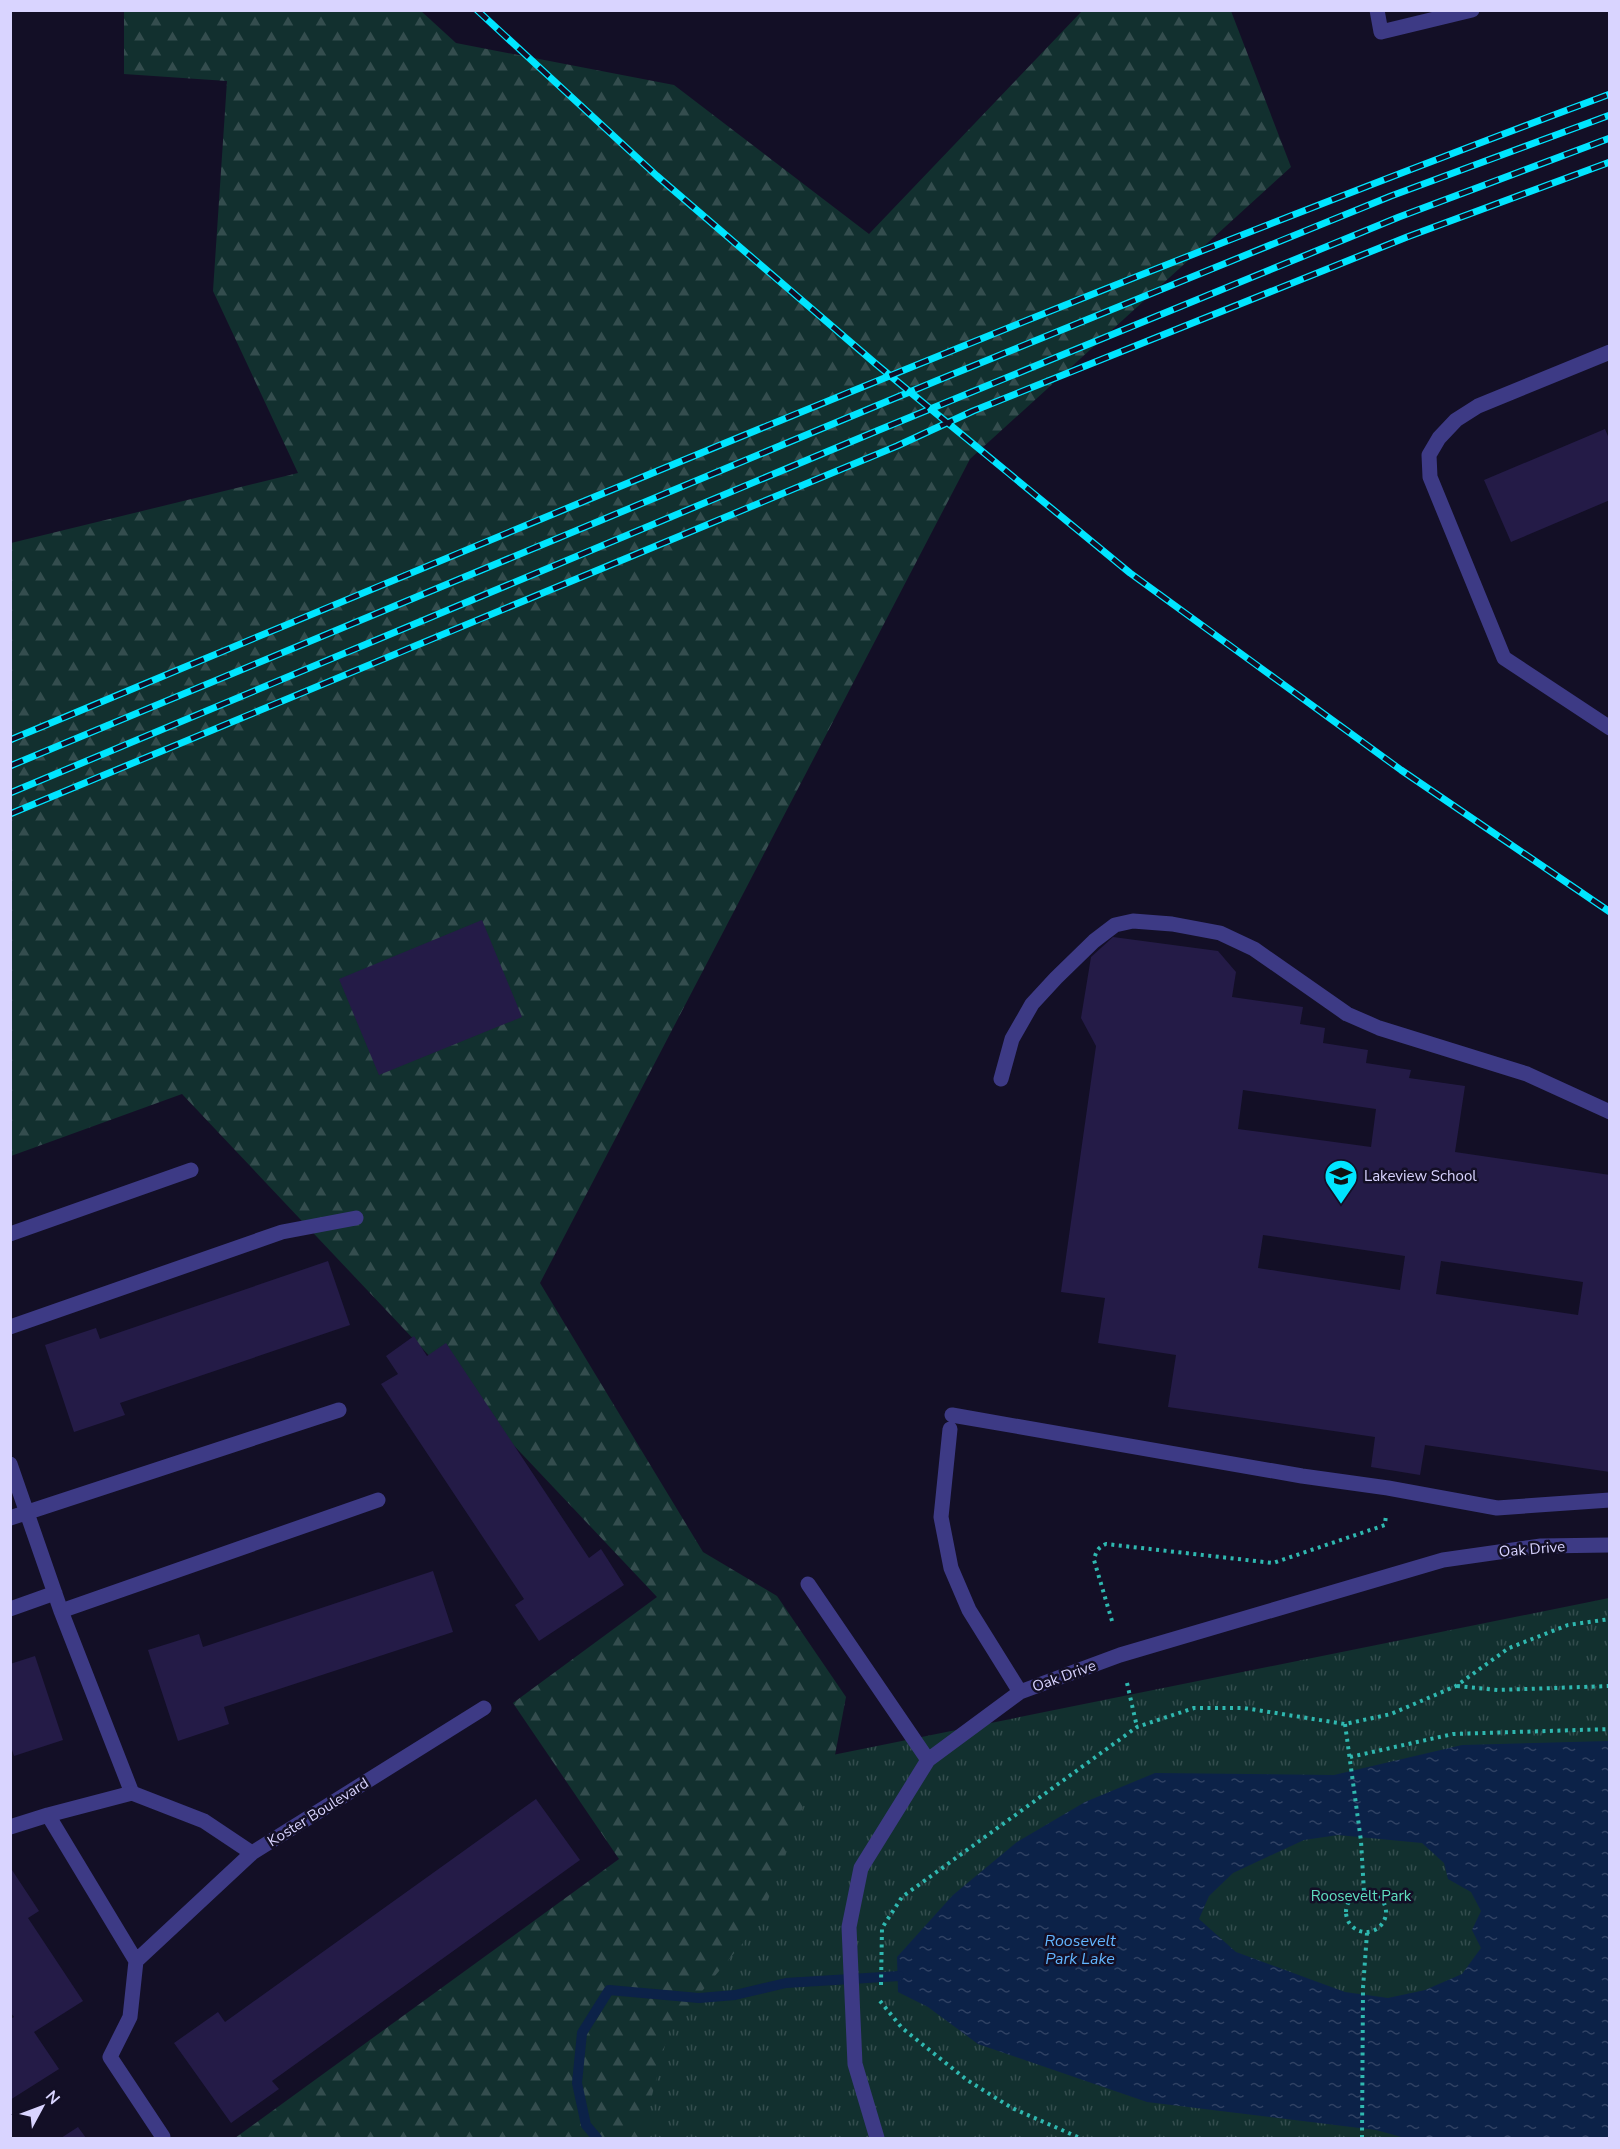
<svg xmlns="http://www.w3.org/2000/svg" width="1620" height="2149" font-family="'Nunito Sans',sans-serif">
<defs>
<pattern id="grass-tufts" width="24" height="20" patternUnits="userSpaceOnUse" patternTransform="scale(1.5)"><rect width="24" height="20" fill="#12302f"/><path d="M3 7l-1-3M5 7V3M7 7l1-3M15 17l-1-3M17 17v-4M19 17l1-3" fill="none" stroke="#344d4e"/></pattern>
<pattern id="forest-firs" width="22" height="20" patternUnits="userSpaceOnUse" patternTransform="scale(1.5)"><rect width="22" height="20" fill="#12302f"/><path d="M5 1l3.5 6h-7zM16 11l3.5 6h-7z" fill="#344d4e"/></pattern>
<pattern id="water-ripples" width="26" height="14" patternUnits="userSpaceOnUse" patternTransform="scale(1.5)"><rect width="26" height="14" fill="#0c2248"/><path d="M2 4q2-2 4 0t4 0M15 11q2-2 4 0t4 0" fill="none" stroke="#2f4163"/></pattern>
</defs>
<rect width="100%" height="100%" fill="#130f26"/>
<path fill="url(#grass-tufts)" d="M1609,1598V2138H238L743,1773Z"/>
<path fill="url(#forest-firs)" d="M124,11H421L456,43L674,85L869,234L1082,11H1231L1291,167L970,459L540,1283L703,1552L777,1596L846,1697L835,1755L810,1788L759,1924L669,2030L641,2138H235L619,1859L513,1703L657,1597L182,1094L11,1156V543L298,473L213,291L227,81L124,74Z"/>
<path fill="url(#water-ripples)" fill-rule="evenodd" d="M1609,1741V2138H1405L1376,2130L1147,2102L978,2044L928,2007L898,1992L897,1957L953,1895L1017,1842L1085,1802L1155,1773L1334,1775L1462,1745ZM1338,1835L1422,1843L1444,1863L1448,1879L1471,1892L1481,1911L1472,1930L1481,1948L1462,1974L1425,1990L1388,1998L1345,1992L1236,1952L1199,1919L1209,1896L1233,1873L1304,1840Z"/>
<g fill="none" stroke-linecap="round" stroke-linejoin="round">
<path stroke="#0c2248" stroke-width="10" d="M597,2138L586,2125L577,2083L582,2033L609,1990L699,1998L735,1995L786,1983L899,1976"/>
</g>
<path fill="#241b47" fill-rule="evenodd" d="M1605,429L1610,441V500L1511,542L1484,480Z
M482,920L522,1017L379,1075L339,979Z
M1113,937L1218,951L1236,972L1232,997L1303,1007L1300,1024L1325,1028L1323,1043L1368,1050L1366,1063L1411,1070L1409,1078L1465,1086L1455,1152L1610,1175V1472L1425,1445L1420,1475L1371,1467L1375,1437L1168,1407L1176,1355L1098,1343L1105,1298L1061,1292L1096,1046L1081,1018L1091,957ZM1243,1090L1376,1109L1371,1147L1238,1129ZM1263,1235L1405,1256L1400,1290L1258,1268ZM1441,1261L1583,1282L1578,1315L1436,1294Z
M328,1261L350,1325L120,1403L125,1415L74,1432L45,1345L96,1328L100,1339Z
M414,1336L427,1356L446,1343L589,1558L601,1549L624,1585L539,1641L515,1605L524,1599L381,1384L398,1374L386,1356Z
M433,1571L453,1632L224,1707L229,1724L178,1741L148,1650L199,1634L203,1647Z
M35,1656L63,1740L14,1756L10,1744V1664Z
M536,1799L580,1860L272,2081L279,2089L231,2123L174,2043L218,2012L225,2022Z
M10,1867L39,1911L28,1918L83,2001L34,2032L59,2069L10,2100V2019L14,2017L10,2012Z
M78,2127L86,2138H61Z"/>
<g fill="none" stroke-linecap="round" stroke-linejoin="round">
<path stroke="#2fb8b0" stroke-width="4" stroke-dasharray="3 4.5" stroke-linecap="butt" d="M1112,1621L1094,1560C1096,1552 1097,1548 1106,1544L1273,1563L1385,1525L1386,1514
M1127,1683L1137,1727
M1457,1686L1498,1690L1610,1686
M1345,1724L1361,1841L1364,1892
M1350,1757L1453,1734L1610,1729
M1346 1912a20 20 0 1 1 40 0a20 20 0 1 1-40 0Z
M881,1985L882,1928L902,1897L1137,1727L1194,1708H1244L1345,1724L1391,1714L1456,1686L1509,1648L1568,1625L1610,1619
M880,2001L902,2028L967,2080L1012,2108L1080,2138
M1362,2138L1363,1988L1367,1933"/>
<path stroke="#3d3a85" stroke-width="15" d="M1377,10L1381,32L1472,10
M1610,352L1478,406L1456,420L1439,438L1429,455L1430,477L1504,658L1610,728
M1001,1079L1012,1039L1032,1004L1056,978L1094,941L1115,925L1133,921L1172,924L1220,933L1254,949L1347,1014L1379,1028L1527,1074L1610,1112
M10,1234L191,1170
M10,1327L282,1232L356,1218
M952,1415L1302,1476L1388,1488L1497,1508L1610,1500
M950,1429L941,1517L951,1568L969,1610L1020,1692
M10,1464L61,1611L132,1793
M10,1518L339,1410
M808,1584L928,1760
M10,1609L55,1593
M61,1611L378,1500
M877,2138L855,2064L849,1927L861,1868L928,1760L1020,1692L1120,1655L1443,1560L1541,1546L1610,1545"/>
<path stroke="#3d3a85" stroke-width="15" d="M48,1815L136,1961L130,2017L110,2057L163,2137
M10,1827L48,1815L132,1793L204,1821L252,1853L484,1708
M136,1961L252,1853"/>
<g stroke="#00e5ff" stroke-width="7">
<path id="rail" d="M477,10L657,176L876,364L1130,573L1401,770L1610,912
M10,740C541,519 1071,295 1610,94
M10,766L936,381L1391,196L1610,115
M10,793L879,430L1399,217L1610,138
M10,814L897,446L973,411L1407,237L1610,162"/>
</g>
<use href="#rail" stroke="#130f26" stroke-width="4.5" stroke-dasharray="14" stroke-linecap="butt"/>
</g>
<defs>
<g id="school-pin" transform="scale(1.725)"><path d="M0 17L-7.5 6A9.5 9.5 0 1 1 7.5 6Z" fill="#00e5ff" stroke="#130f26"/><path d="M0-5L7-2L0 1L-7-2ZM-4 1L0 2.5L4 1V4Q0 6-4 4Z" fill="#111"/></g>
</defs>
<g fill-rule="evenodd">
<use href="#school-pin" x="1341" y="1176"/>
</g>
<g text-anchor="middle" stroke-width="5" stroke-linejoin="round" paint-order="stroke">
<g font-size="15" fill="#d9d4ff" stroke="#130f26" text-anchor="start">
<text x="1364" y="1181">Lakeview School</text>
</g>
<g font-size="15" fill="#d9d4ff" stroke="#130f26">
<text transform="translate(1532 1549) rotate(-5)" y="5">Oak Drive</text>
<text transform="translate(1064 1676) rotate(-20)" y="5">Oak Drive</text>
<text transform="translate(318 1812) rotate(-32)" y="5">Koster Boulevard</text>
</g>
<g font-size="15" fill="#5fe0c0" stroke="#130f26">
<text x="1361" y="1901">Roosevelt Park</text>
</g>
<g font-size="16" font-style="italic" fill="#62b6ff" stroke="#130f26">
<text x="1080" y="1946">Roosevelt<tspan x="1080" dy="18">Park Lake</tspan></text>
</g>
</g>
<rect width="1620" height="2149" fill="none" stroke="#d9d4ff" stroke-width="24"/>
<g transform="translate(42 2107) rotate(49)" stroke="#130f26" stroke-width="4.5" paint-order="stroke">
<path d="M0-4.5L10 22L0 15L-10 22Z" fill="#d9d4ff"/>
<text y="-9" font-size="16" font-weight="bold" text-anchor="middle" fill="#d9d4ff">N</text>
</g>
</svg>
